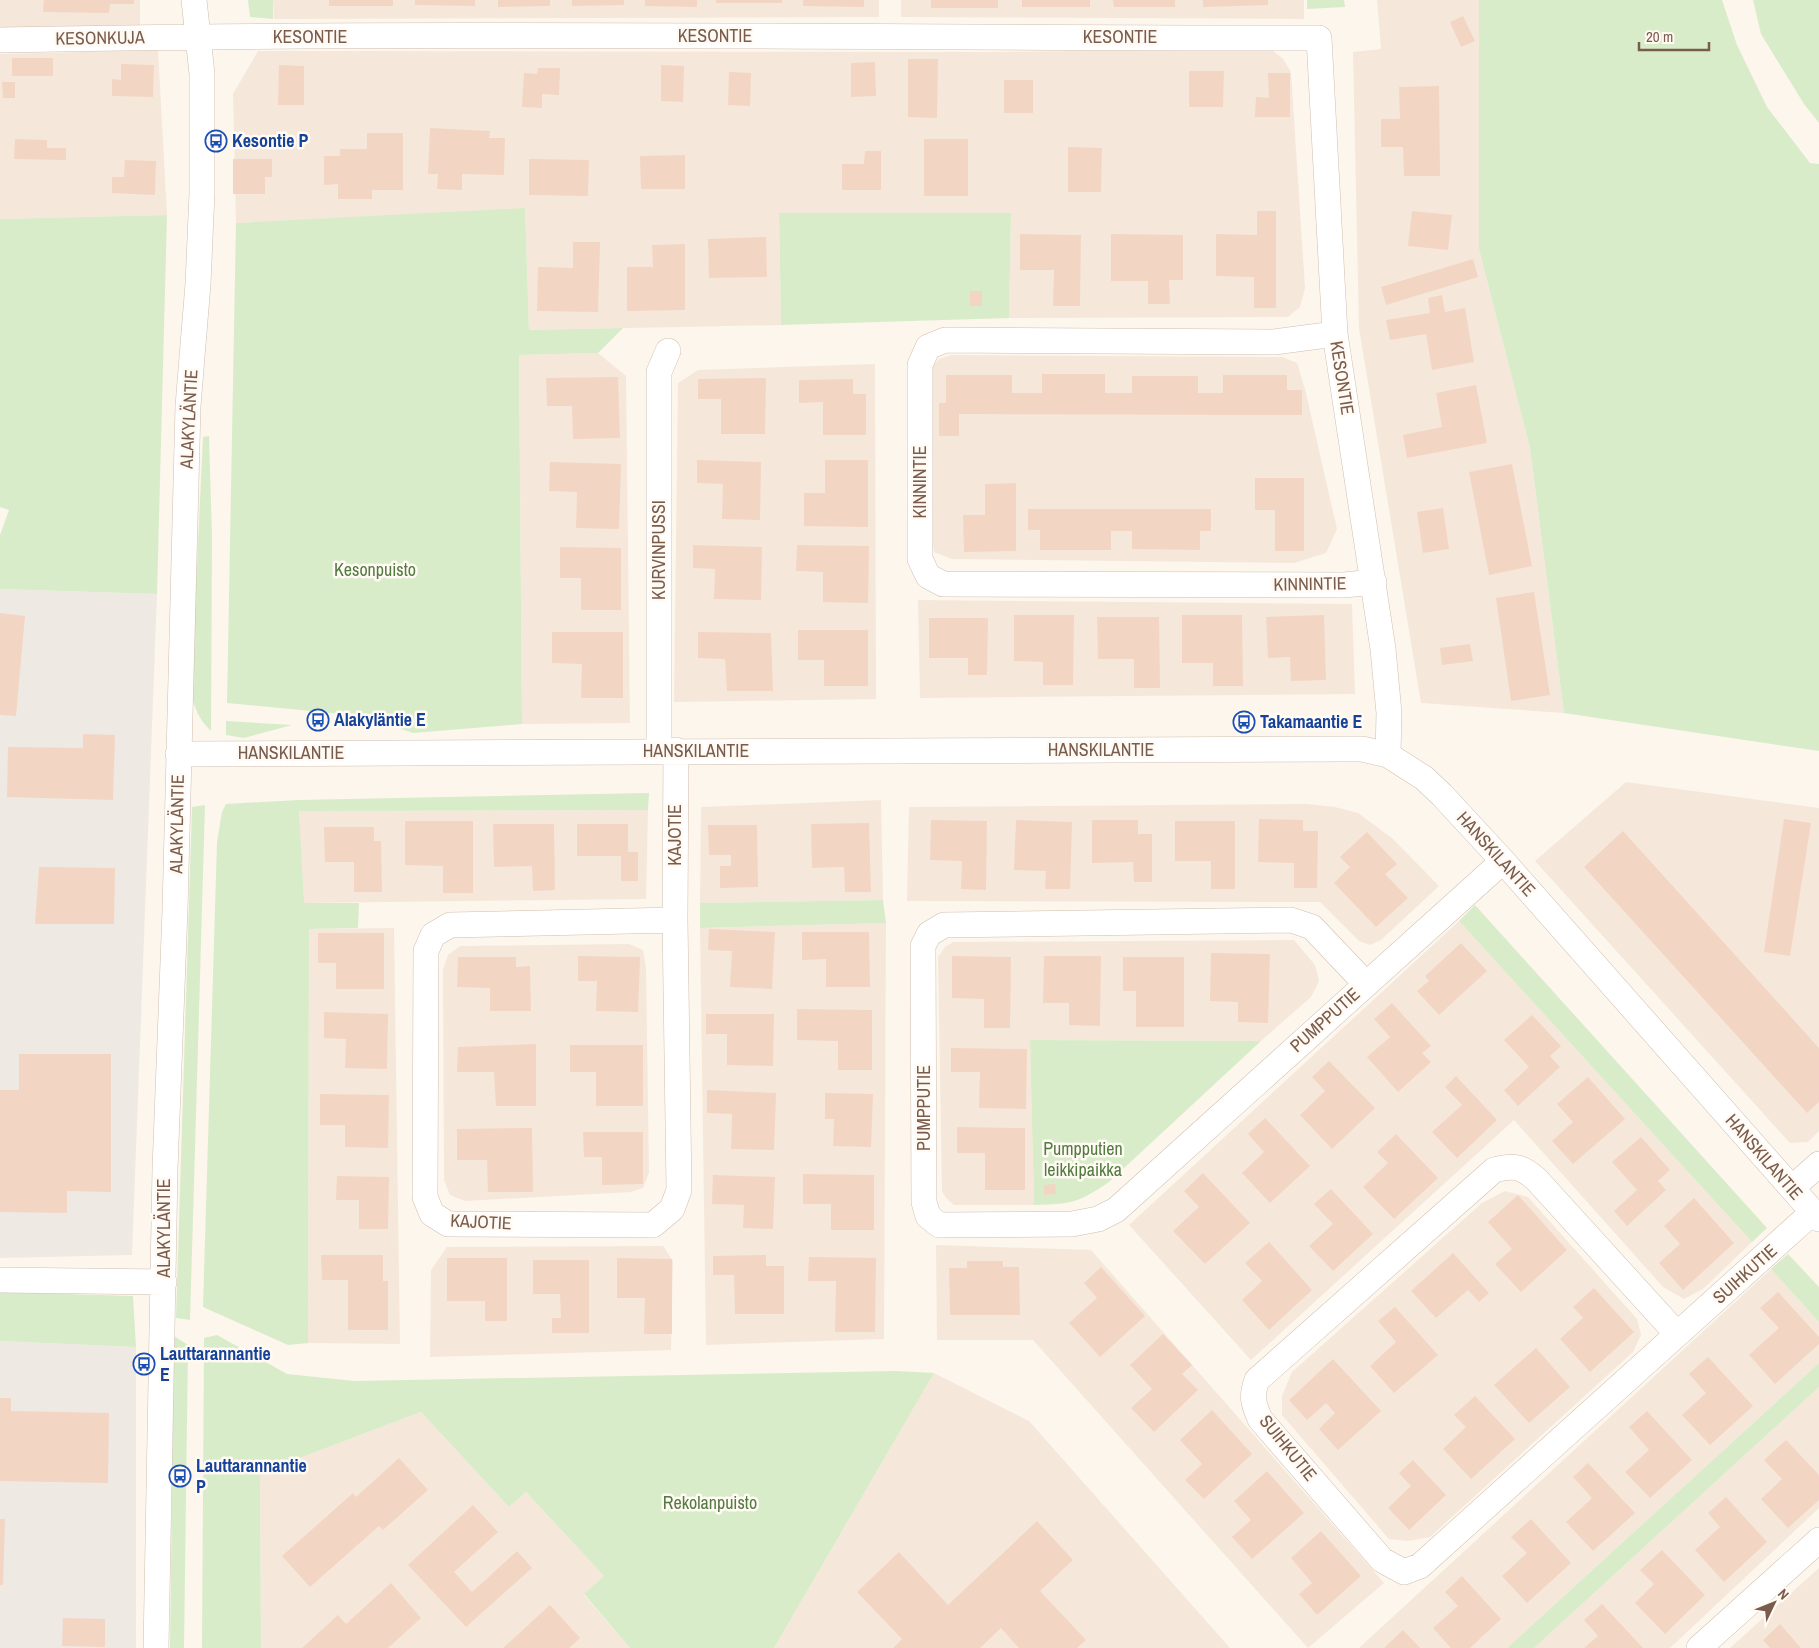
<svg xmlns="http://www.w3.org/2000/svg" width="1819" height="1648" font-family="'Archivo Narrow',sans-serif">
<rect width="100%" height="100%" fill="#fdf6ec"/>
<path fill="#f5e8da" d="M0,0H140V26L0,29Z
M273,0H879V17L274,19Z
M901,0H1304V19L901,17Z
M1377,0H1479V249L1530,448L1564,713L1421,703L1359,328L1353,52L1381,49Z
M1271,49L1283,59L1291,72L1305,288L1300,307L1288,317L1009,318L1011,213H779L781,325L529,330L525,209L236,223L233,94L258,51L989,52Z
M158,50L167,215L0,219V54Z
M598,353L626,376L630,723L522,724L519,355Z
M951,355L1282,357L1297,363L1305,389L1337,529L1326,553L1294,563L952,559L934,552L931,534L930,370L939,359Z
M875,364L876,699L674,702L678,383L698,370Z
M918,600L1352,604L1355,694L920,698Z
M1626,782L1819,808V1131L1808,1142L1790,1143L1535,861Z
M881,800L883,900L700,903L701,807Z
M1307,804L1335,807L1358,813L1392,838L1439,886L1381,940L1370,945L1359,941L1320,902L907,901L909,807Z
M648,810L646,899L303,903L299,811Z
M1459,921L1752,1242L1703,1289L1684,1299L1663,1287L1514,1120L1251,1360L1129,1225Z
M886,923L884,1339L706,1345L700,928Z
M394,928L400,1344L308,1343L309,929Z
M1294,940L1315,965L1319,981L1311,997L1261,1041L1030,1040L1034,1205H954L946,1198L942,1191L938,957L945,947L953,942Z
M629,944L643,950L646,968L649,1173L643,1188L631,1192L465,1201L450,1195L444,1180L443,970L448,955L460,946Z
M1505,1191L1528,1197L1637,1319L1641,1335L1633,1352L1430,1537L1408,1541L1389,1539L1282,1415V1396L1292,1372L1482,1203Z
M936,1245L1091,1250L1384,1583L1308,1648L1033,1340H937Z
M663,1246L673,1261L671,1350L430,1357L431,1270L447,1247Z
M1771,1269L1819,1322V1363L1507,1648H1359Z
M934,1373L1029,1421L1230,1648H774Z
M1819,1387V1508L1670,1648H1534Z
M421,1412L509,1507L526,1492L604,1576L584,1595L630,1648H261L260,1473Z
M1819,1568V1648H1730Z"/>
<path fill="#efe9e4" d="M0,589L157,594L132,1255L0,1258Z
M0,1341L136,1347V1648H0Z"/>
<path fill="#d8ecc9" d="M248,0H273V19L250,17Z
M1307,0H1344L1345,7L1307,9Z
M1479,0H1722L1737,45L1767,107L1810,163L1819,164V751L1564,713L1530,448L1479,249Z
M1753,0H1819V123L1804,104L1761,34Z
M525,208L529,330L623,328L598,353L519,355L522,724L413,733L363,716L227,703L236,223Z
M779,213H1011L1009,318L781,325Z
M167,215L157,594L0,589V535L9,510L0,507V219Z
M209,436L212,536L211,731C199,720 195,709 191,693L203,437Z
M226,721L292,725L244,738L226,735Z
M649,793L648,810L299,811L304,903H359L358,928L309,929L308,1343L288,1345L203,1307L217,842L222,812L226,804L299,800Z
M205,805L190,1320L176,1318L192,807Z
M883,900L886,923L700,928V903Z
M1475,905L1767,1228L1752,1242L1459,921Z
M1030,1040L1261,1041L1109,1182C1078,1203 1072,1204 1034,1205Z
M1788,1254L1819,1287V1322L1771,1269Z
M0,1292L133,1296L136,1347L0,1341Z
M217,1335L287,1374L354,1381L896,1371L934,1373L774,1648H630L584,1594L604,1576L526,1492L509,1507L421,1412L260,1473L261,1648H202L204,1338Z
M174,1336L188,1345L184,1648H170Z
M1819,1363V1387L1534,1648H1507Z"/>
<path fill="#f3d5c3" d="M44,0H134V4H110L109,13L43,12Z
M329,0H393V6H329Z
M415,0H475V6L415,5Z
M498,0H550V6L498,7Z
M572,0H624V5L572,6Z
M645,0H697V7L645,6Z
M716,0H782V3H716Z
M803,0H864V7L803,6Z
M931,0H998V8H931Z
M1022,0H1090V7H1022Z
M1113,0H1175V7H1114Z
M1203,0H1268V5L1203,7Z
M1463,16L1475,41L1461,47L1450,22Z
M12,58H53V76H12Z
M908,59H938L937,118L908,117Z
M875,62L876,96L851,97V63Z
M121,64L154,65L153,97L112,96V79L121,80Z
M279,65L304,66V105H278Z
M661,65L684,66L683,102L661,101Z
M538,68H560L559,95L542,94V108L522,107L524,73L537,74Z
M1189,71H1224L1223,107H1189Z
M729,72L751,73L750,106L728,105Z
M1268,73H1290V117H1255L1256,97L1269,98Z
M1004,80H1033V113H1004Z
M2,82H15V98H3Z
M1439,86L1440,176H1404L1403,147H1381V119H1400L1399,87Z
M430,128L490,131L489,138H505L504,175L462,174V190L437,189L438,174H428Z
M367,133H403V190H372V199H338V184L324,185V156H340V149H367Z
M15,139L47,140V148H66V160L14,159Z
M924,139H968V196H924Z
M1068,147L1102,148L1101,192H1068Z
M865,151H881V190H842V164H864Z
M685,155V189H641L640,156Z
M233,159H272V177H265V194H233Z
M529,159L589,160L588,196L529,195Z
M125,160L156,161L155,195L112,193V177H124Z
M1257,211H1276V308H1254V277L1216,276V234L1257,235Z
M1412,211L1452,215L1448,250L1408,246Z
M1020,234L1081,235L1080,306H1053L1054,270H1020Z
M1111,234L1183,235V280H1169L1170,304H1148V281H1111Z
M766,237L767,277L709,278L708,239Z
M573,242H600L598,312L537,311L538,267L573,268Z
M685,244V310L627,311V267H653L652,245Z
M1473,259L1478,277L1386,305L1381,287Z
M970,291H982V306H970Z
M1442,295L1445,312L1465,308L1474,362L1432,370L1426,334L1390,340L1386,320L1430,313L1428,298Z
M1042,374H1105V393H1132V376H1198V393H1223V375H1287V390H1302V415L959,414V436H939V403H946V375H1012V393H1042Z
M618,377L620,438L573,439L572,406H547L546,378Z
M766,378L765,434H721V399H698V379Z
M853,379V394H866V435H823V402L799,403V380Z
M1476,385L1487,443L1407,458L1403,435L1442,427L1436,393Z
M697,460L761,462L760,520L722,519L723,484L697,483Z
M825,460H868V527L804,526V493H825Z
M550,462L621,464L619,529L576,528L577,492L549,491Z
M1512,464L1532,566L1489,575L1469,472Z
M1255,478H1304V551H1275V510H1255Z
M1016,483V551L964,552L963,515H985V484Z
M1443,508L1449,549L1423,553L1417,512Z
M1028,509H1211V531H1200V550L1132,549V531H1111V550H1040V530H1028Z
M693,545L762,547L761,600L714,599L715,569L693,568Z
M797,545L869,546L868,603L823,602V572L796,571Z
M560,547L621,548V610H581V578H560Z
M1534,592L1550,695L1511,701L1496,598Z
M0,613L25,616L16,716L0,715Z
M1014,615H1074L1073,685H1043V662L1014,661Z
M1182,615H1242L1243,686H1213V663H1182Z
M1324,615L1326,680L1291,681L1290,657L1268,658L1266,617Z
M1097,617H1159L1160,688H1134V659H1098Z
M929,618H988L987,675H968V658H929Z
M798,630H868V686H824V660H798Z
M552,632H623V698H581L582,664L552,663Z
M698,632L771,633L773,691H727L725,659L698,658Z
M1470,644L1473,661L1442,665L1440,648Z
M83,734L115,735L113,800L7,797L8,747L83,748Z
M1259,819L1303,820V831H1318L1317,888H1294V863L1258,862Z
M1784,819L1811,823L1790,956L1764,952Z
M931,820L987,821L986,890L961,889L962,861L930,860Z
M1016,820L1072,822L1070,889H1045L1046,871L1014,870Z
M1092,820H1138V834H1152V882H1134L1133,862L1092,863Z
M405,821H473V893H443V866L405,865Z
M1175,821H1235V889H1211V861H1175Z
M869,823L871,892H845L844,867L812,868L811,824Z
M493,824H554L555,890L533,891L532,866L494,867Z
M577,824H628V852H638V881H621V856H577Z
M708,825H757L758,887L720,888V866H731V855H709Z
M324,827H374V841H381L382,892H354V862H325Z
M1623,831L1819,1048V1102L1807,1113L1584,867Z
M1367,832L1397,864L1385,874L1408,898L1376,927L1334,883L1350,867L1340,857Z
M39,867L115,868L114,924H35Z
M709,929L775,932L772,989L730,987L732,951L708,950Z
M802,932H869L870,987H826V959L802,960Z
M318,933H384V989H336V963H318Z
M1461,943L1487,971L1439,1015L1417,991L1429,981L1425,976Z
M1211,953L1270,954L1268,1023L1238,1022V1002L1210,1001Z
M578,956L640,957L638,1012L596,1011L597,981H578Z
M952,956L1011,957L1010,1028H984V999L952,998Z
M1044,956H1101L1100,1026L1069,1025V1003H1043Z
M458,957H516V967L530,966L531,1011H490V988L457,987Z
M1123,957H1184V1027H1136V991H1123Z
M1392,1003L1431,1046L1422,1053L1431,1062L1398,1092L1367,1057L1390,1037L1374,1019Z
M797,1009L872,1010V1070H838V1041L797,1040Z
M324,1012L388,1014L387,1069L345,1068L346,1039L324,1038Z
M706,1014H774L773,1066L727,1065V1034H706Z
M1532,1015L1561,1046L1550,1056L1560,1067L1518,1106L1504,1090L1529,1067L1504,1040Z
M536,1044V1106H496L494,1072H457L458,1047Z
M570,1045H643V1106H596V1072H570Z
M951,1048L1027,1049L1026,1109L979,1108L980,1072H951Z
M19,1054H111V1192L67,1191V1213L0,1212V1090H19Z
M1329,1061L1375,1108L1332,1149L1300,1115L1325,1091L1312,1077Z
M1456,1076L1497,1120L1457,1158L1432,1132L1462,1105L1445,1087Z
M1588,1077L1625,1119L1573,1164L1552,1141L1573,1122L1557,1104Z
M707,1090L776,1093L774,1150L731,1149L732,1114L707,1113Z
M825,1093L873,1094L871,1147L833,1146L834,1119H825Z
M320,1094L389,1095L388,1148L345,1147V1125H320Z
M1265,1118L1310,1166L1270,1203L1242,1173L1264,1152L1248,1134Z
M957,1127L1025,1128V1190H985V1153H957Z
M532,1128L533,1192H488L487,1160H457V1129Z
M583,1132H643V1184L602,1185V1157H584Z
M1396,1134L1438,1178L1394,1219L1363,1187L1388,1163L1377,1152Z
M1641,1137L1670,1170L1658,1181L1666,1190L1627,1226L1614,1211L1637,1190L1612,1162Z
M1203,1173L1250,1223L1205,1264L1173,1231L1199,1207L1184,1191Z
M803,1174L874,1175V1230H831V1204H803Z
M713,1175L775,1177L773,1229L743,1228L744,1205L712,1204Z
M337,1176L389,1177L388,1229H359V1200H336Z
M1055,1184L1056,1194L1044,1195V1185Z
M1331,1189L1373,1234L1333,1271L1309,1246L1333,1224L1314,1204Z
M1518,1195L1567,1250L1521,1292L1495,1264L1512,1249L1488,1222Z
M1694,1198L1734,1243L1683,1290L1659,1263L1680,1244L1664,1226Z
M1269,1242L1312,1290L1269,1330L1242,1300L1262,1281L1245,1263Z
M1453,1253L1489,1293L1479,1302L1468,1290L1436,1318L1411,1291Z
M321,1255H383V1281H388V1330H348V1280H322Z
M766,1255V1266H784V1314H735L734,1275H713V1256Z
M809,1257L876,1258L875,1332H835L836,1281H808Z
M447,1258H507V1321H485V1301H447Z
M617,1258L672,1259V1334H644L645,1298H617Z
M533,1260H589V1333H552V1318H561L560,1294H533Z
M967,1261H1003V1267H1019L1020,1315H950L949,1268H967Z
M1101,1267L1145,1316L1100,1357L1069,1323L1097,1298L1084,1283Z
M1594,1288L1634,1332L1590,1372L1560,1339L1583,1318L1573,1307Z
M1778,1292L1819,1337V1344L1775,1384L1749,1355L1779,1328L1760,1308Z
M1395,1307L1438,1355L1394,1393L1370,1366L1396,1342L1378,1321Z
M1163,1334L1192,1365L1182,1374L1198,1390L1154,1432L1131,1408L1152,1389L1130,1365Z
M1536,1348L1570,1387L1529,1423L1494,1385Z
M1708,1357L1753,1406L1710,1445L1682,1415L1706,1393L1689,1374Z
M1333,1359L1381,1411L1338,1450L1319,1429L1335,1413L1326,1403L1307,1420L1289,1400Z
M1475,1396L1515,1439L1471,1479L1443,1449L1466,1427L1454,1415Z
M0,1398H11V1411L109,1413L108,1483L0,1481Z
M1212,1410L1252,1454L1204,1499L1185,1480L1202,1464L1180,1440Z
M1647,1411L1692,1460L1650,1498L1625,1472L1649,1450L1629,1427Z
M1786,1440L1819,1475V1500L1788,1528L1761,1499L1782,1479L1764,1460Z
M399,1458L428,1490L383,1530L379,1526L310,1587L282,1556L353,1493L356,1497Z
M1413,1460L1446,1495L1409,1530L1388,1508L1411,1486L1399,1473Z
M1588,1463L1635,1513L1593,1551L1566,1522L1592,1498L1573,1477Z
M1267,1471L1304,1513L1252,1559L1232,1537L1251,1520L1234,1501Z
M1726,1497L1767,1542L1724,1582L1695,1550L1720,1527L1708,1513Z
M473,1505L498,1532L454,1572L472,1592L517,1551L532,1568L466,1627L408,1565Z
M0,1519H5L3,1585H0Z
M1531,1519L1571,1563L1527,1603L1502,1576L1527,1553L1511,1537Z
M1037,1521L1073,1560L1040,1591L1086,1640L1077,1648H1019L1001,1628L980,1648H893L902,1639L857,1592L899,1552L948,1605Z
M1321,1531L1361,1576L1317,1615L1299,1594L1312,1583L1291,1558Z
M1662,1550L1705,1595L1665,1634L1635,1603L1654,1584L1640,1570Z
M1462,1576L1501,1619L1470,1648H1451L1433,1628L1458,1606L1445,1592Z
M391,1583L421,1618L388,1648H302L338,1615L346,1624Z
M1602,1604L1643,1648H1584L1598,1636L1584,1620Z
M550,1605L580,1638L569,1648H503Z
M63,1618L105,1619V1647L62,1646Z
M1780,1624L1801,1648H1770L1763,1640Z
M1403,1630L1420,1648H1384Z"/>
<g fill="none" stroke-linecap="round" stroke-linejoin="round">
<g stroke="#d1beb0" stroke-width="26">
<path id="minor" d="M0,40C440,31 880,38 1319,38L1335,334L1383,649L1389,713L1388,755
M1335,334L1274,342L945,340L928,347L920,365V559L928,576L943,584L1344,585L1374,582
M659,750V372L668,351
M178,754L1344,749H1362L1388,755L1424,778L1442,795L1503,861L1819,1219
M675,920L450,925L433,935L426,951L425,1197L432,1214L448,1224L653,1225L672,1209L679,1190L675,920L676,750
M1365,983L1312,927L1291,920L944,925L929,934L923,946L924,1202L928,1216L939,1225L1072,1224L1098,1219L1116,1210L1503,861
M1792,1188L1819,1164
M0,1280L164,1282
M1677,1334L1536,1179C1521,1166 1514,1165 1494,1170L1257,1380C1251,1396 1253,1403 1260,1419L1382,1560L1404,1572L1420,1566L1813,1212
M156,1648L165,1169L175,910L188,406L198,284L202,193V74L194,0
M1699,1648L1819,1540"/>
</g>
<use href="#minor" stroke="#fff" stroke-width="25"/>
</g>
<defs>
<g id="bus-ring" transform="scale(1.125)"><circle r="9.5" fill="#fffaf3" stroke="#1a4fb4" stroke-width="1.5"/><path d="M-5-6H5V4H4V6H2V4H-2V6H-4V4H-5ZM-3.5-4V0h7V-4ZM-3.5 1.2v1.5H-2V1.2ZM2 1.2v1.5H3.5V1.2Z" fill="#1a4fb4"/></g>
</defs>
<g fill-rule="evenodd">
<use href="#bus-ring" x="216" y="141"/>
<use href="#bus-ring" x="318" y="720"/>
<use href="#bus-ring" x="1244" y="722"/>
<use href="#bus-ring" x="144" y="1364"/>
<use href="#bus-ring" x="180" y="1476"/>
</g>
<g text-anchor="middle" stroke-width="5" stroke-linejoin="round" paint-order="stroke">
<g font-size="18" fill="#7a5c4d" stroke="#fffaf3">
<text x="715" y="42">KESONTIE</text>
<text x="310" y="43">KESONTIE</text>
<text x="1120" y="43">KESONTIE</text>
<text transform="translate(100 38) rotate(-1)" y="6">KESONKUJA</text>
<text transform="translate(1342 378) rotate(81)" y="6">KESONTIE</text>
<text transform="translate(189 419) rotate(-87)" y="6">ALAKYLÄNTIE</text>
<text transform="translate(920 482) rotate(-90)" y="6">KINNINTIE</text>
<text transform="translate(659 550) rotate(-90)" y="6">KURVINPUSSI</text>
<text transform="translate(1310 584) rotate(-1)" y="6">KINNINTIE</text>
<text x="1101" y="756">HANSKILANTIE</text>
<text x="696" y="757">HANSKILANTIE</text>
<text x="291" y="759">HANSKILANTIE</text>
<text transform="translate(177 824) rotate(-89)" y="6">ALAKYLÄNTIE</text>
<text transform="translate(675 835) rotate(-90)" y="6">KAJOTIE</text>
<text transform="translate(1496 854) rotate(48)" y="6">HANSKILANTIE</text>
<text transform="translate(1325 1020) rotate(-42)" y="6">PUMPPUTIE</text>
<text transform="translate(924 1108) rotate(-90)" y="6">PUMPPUTIE</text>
<text transform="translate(1764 1157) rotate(49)" y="6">HANSKILANTIE</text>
<text transform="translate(481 1222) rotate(3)" y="6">KAJOTIE</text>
<text transform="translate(164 1228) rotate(-90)" y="6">ALAKYLÄNTIE</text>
<text transform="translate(1745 1274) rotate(-42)" y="6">SUIHKUTIE</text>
<text transform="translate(1288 1448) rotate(51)" y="6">SUIHKUTIE</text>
</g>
<g font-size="18" font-weight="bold" fill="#164399" stroke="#fffaf3" text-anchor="start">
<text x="232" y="147">Kesontie P</text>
<text x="334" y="726">Alakyläntie E</text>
<text x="1260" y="728">Takamaantie E</text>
<text x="160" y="1360">Lauttarannantie<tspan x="160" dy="21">E</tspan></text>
<text x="196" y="1472">Lauttarannantie<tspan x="196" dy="21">P</tspan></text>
</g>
<g font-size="18" fill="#537a41" stroke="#fffaf3">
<text x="375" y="576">Kesonpuisto</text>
<text x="1083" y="1155">Pumpputien<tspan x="1083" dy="21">leikkipaikka</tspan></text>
<text x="710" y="1509">Rekolanpuisto</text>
</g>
</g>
<g transform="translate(1774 1603) rotate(47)" stroke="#fffaf3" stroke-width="4" paint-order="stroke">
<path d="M0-4L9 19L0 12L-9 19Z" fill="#7a5c4d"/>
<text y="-8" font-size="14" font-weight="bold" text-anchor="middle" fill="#7a5c4d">N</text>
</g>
<path d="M1639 42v8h70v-8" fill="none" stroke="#7a5c4d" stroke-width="2.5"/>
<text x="1646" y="42" font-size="15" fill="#7a5c4d" stroke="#fffaf3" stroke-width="4" paint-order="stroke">20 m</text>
</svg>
